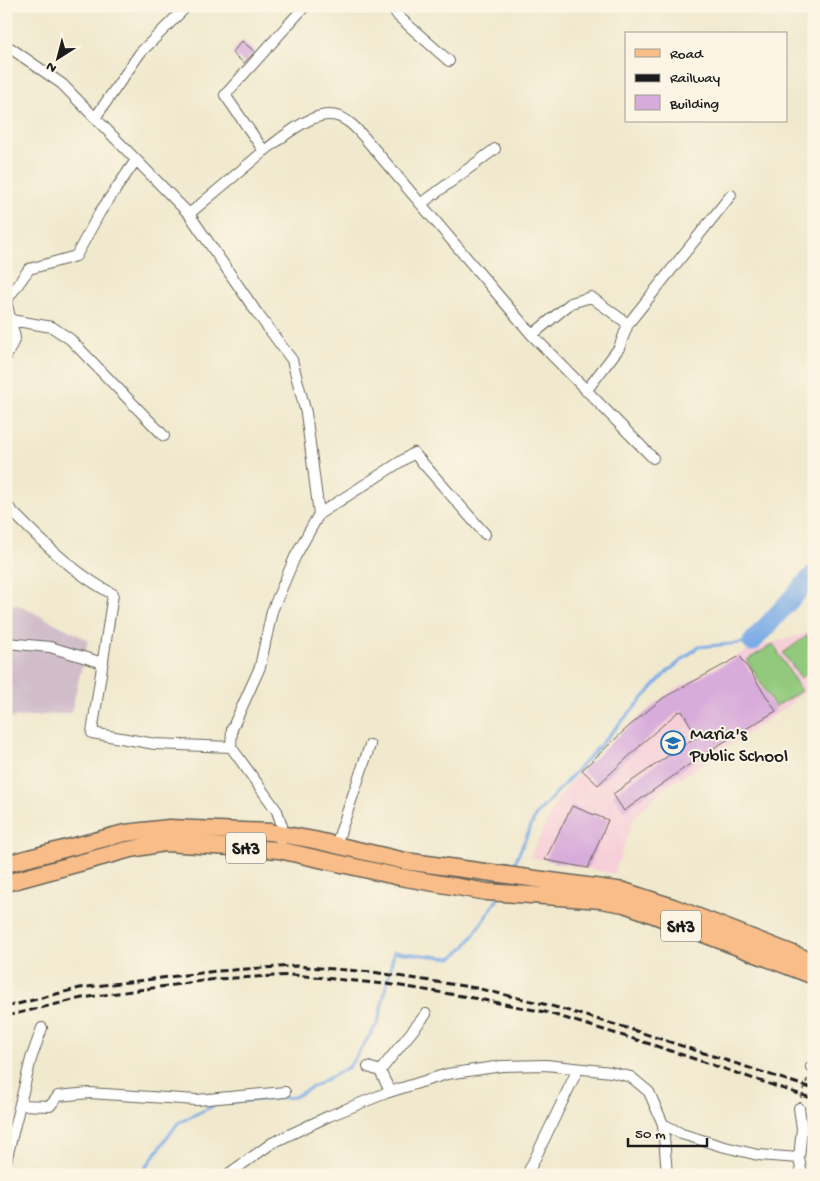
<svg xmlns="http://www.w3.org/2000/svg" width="820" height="1181" font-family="'Gochi Hand',sans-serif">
<rect width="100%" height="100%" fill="#fcf5e5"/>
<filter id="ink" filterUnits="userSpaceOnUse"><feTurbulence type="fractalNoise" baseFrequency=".02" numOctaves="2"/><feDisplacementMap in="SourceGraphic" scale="10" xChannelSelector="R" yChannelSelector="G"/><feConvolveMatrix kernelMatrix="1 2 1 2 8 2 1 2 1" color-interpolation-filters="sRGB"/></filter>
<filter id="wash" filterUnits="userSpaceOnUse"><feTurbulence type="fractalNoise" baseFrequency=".0096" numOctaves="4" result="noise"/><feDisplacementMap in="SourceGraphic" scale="20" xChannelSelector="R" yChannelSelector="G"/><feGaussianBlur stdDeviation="1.12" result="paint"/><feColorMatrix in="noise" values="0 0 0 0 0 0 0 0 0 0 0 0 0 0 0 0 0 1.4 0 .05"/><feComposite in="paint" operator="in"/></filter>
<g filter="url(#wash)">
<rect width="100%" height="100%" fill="#f0e9ce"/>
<path fill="#f6cfd8" d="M811,632L814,635V684L778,713L662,790L634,818L614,874L530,857L558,798L582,770L625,730L673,690L749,649Z"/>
<path fill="#d1bdca" d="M6,604L19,605L88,640L71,713L6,718Z"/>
<path fill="#92c97c" stroke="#57724c" d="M808,635L814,642V669L801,678L783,653Z
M773,644L801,691L775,707L747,660Z"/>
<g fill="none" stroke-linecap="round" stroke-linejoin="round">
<path stroke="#7cace6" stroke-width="3" d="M511,871L536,815L666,673L698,647L752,642
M140,1175L178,1123L219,1103L294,1097L349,1067L378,1023L394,952L452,958L466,946L499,897"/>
<path stroke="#7cace6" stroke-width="19" d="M752,642L814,574"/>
</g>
<g id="blocks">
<path fill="#d8acda" d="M242,41L255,52L244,63L232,53Z
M740,656L776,711L707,752L624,811L613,794L697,736L682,711L680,712L679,711L641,744V745L598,785L582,770L627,728L663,698Z
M572,806L608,820L588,868L545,860Z"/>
</g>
</g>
<g filter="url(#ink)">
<use href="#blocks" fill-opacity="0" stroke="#66645a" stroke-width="1"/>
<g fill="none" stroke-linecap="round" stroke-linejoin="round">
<g stroke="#66645a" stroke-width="12">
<path id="minor" d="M391,6L399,17L449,61
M6,45L62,84L189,214L257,313L292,360L306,413L319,514L295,557L272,611L260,667L232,729L231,747L277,811L282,826L281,840
M95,118L140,53L187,6
M264,151C285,136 321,101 347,121C354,125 359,132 364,137L532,335L653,458
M421,204L495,149
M189,214L264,151L225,95L305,6
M11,320L52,327L70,339L164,436
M532,335L571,303L591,297L628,324
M6,357L15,338L6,301L29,269L76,256L100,212L136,160
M586,391L619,348L628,324L731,195
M6,505C36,536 74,574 113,594L92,733L155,744L231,747
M319,514L414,453L485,534
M6,643L50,647L103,663
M336,845L370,745
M368,1067L380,1071L390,1091
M811,1067L814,1066
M380,1071L426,1014
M20,1105L50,1106L58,1096L89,1093L197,1100L285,1092
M799,1108L802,1128L799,1158L802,1175
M663,1124L667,1175
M6,1161L31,1059L42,1028
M227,1175L272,1143L329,1116L386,1093L447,1074L502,1066L546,1065L611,1072L631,1077L649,1092L663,1124L682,1134L721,1146L758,1155L799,1158
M527,1175L578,1069"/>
</g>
<g stroke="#66645a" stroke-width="19">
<path id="primary" d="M6,864L125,833L169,828L270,832L314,840L405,861L624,891L673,907L814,962
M6,883L127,850L165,843L279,850L400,877L487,892L601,900L624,904L641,910L814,976"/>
</g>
<path stroke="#66645a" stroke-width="2" stroke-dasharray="4 4" stroke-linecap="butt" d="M801,1098L808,1077"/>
<use href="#minor" stroke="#fff" stroke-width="10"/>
<use href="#primary" stroke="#f8bd88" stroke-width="16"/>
<path stroke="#1c1c1c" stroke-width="3" stroke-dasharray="8 4" stroke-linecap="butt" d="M6,1007L80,988L217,971L295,966L372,972L476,988L548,1005L627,1028L814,1089
M6,1016L82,998L216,979L294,975L395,985L468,997L545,1012L650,1044L814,1099"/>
</g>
</g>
<defs>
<g id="school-ring" transform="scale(1.25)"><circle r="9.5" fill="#fcf5e5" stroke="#1f6fb2" stroke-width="1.5"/><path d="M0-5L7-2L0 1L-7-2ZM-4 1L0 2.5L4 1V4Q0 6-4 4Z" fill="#1f6fb2"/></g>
</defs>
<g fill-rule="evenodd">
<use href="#school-ring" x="673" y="743"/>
</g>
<g text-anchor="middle" stroke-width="4" stroke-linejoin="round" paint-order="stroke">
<g fill="#fcf5e5" stroke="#5f5d58" stroke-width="1">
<rect x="226" y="832.5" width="40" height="31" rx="4"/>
<rect x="661" y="910.5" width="40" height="31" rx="4"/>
</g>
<g font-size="18" font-weight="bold" fill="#1c1c1c">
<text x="246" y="854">SH3</text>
<text x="681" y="932">SH3</text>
</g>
<g font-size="19" fill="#1c1c1c" stroke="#fcf5e5" text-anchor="start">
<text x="690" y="739">Maria's<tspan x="690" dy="22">Public School</tspan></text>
</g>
</g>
<rect width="820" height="1181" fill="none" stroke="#fcf5e5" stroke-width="25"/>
<rect x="625" y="32" width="162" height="90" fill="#fcf5e5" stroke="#a29e95"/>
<rect x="635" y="49" width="25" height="8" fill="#f8bd88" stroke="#a29e95"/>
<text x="670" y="58" font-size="15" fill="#1c1c1c">Road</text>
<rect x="635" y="74" width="25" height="8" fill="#1c1c1c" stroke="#a29e95"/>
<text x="670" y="82" font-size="15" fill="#1c1c1c">Railway</text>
<rect x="635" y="95" width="25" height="15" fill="#d8acda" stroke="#a29e95"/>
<text x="670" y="108" font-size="15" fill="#1c1c1c">Building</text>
<g transform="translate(58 58) rotate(216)" stroke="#fcf5e5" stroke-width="4" paint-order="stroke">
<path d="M0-4L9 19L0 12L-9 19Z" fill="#1c1c1c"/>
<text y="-8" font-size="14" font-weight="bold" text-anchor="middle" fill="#1c1c1c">N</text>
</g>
<path d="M628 1138v8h79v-8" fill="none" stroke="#1c1c1c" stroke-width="2.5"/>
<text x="635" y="1138" font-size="15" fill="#1c1c1c" stroke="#fcf5e5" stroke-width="4" paint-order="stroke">50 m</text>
</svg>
